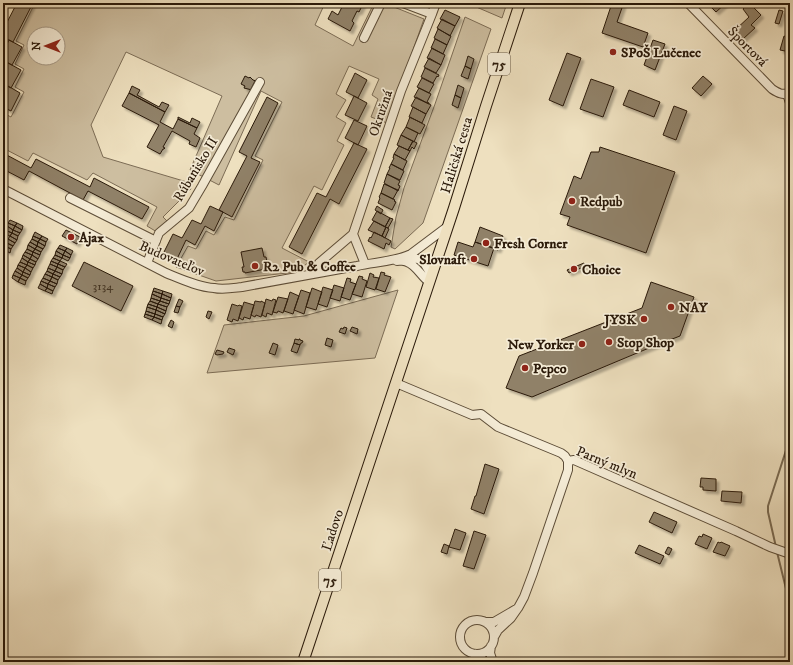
<svg xmlns="http://www.w3.org/2000/svg" width="793" height="665" font-family="'IM FELL DW Pica',serif">
<defs>
<filter id="shadow"><feDropShadow dx="3" dy="3" stdDeviation="1" flood-color="#0004"/></filter>
</defs>
<rect width="100%" height="100%" fill="#eee0bf"/>
<filter id="stains"><feTurbulence type="fractalNoise" baseFrequency=".005" numOctaves="4"/><feColorMatrix values="0 0 0 0 .2 0 0 0 0 .09 0 0 0 0 .02 0 0 0 .5 -.17"/></filter>
<radialGradient id="worn" r=".72"><stop offset=".6" stop-color="#630" stop-opacity="0"/><stop offset="1" stop-color="#630" stop-opacity=".3"/></radialGradient>
<path fill="#cdbea0" stroke="#7c6c55" fill-rule="evenodd" d="M35,3H325L315,25L353,46L374,3H384L424,19L387,123L371,117L378,99L372,95L379,79L349,66L336,94L346,100L336,117L346,123L337,141L344,145L322,190L314,186L282,248L309,262L296,272L216,281L176,267L188,246L196,249L206,231L214,235L225,217L234,220L263,160L255,156L282,102L261,91L219,185L190,170L222,96L126,52L91,125L103,157L187,182L191,189L163,217L167,221L157,232L147,226L157,207L93,173L87,180L33,153L28,161L3,148V113L11,117L24,92L15,87L24,69L15,64L24,45L16,41ZM34,34H58V58H34Z
M467,3H507L502,18Z
M465,17L491,29L423,223L395,249L391,247L396,217L404,188L435,104Z
M398,290L375,358L207,373L224,325L304,316Z"/>
<g fill="none" stroke-linecap="round" stroke-linejoin="round">
<path stroke="#786951" stroke-width="2" d="M776,547L768,512V506L790,438
M777,552L790,605
M783,662L790,651"/>
</g>
<path fill="#908168" stroke="#2b1a0a" filter="url(#shadow)" d="M17,3H33L13,42L3,37V30Z
M340,3H360L363,4L359,12L357,11L352,21L354,23L350,31L328,19L332,11L338,15L343,5Z
M612,3H618L623,5L617,22L648,33L643,47L602,33Z
M709,3H726L716,12L708,4Z
M749,3L761,15L751,25L755,28L743,39L734,31L749,17L743,9Z
M445,10L460,17L455,26L440,19Z
M779,10L783,11L779,24L775,23Z
M442,19L455,26L450,36L437,28Z
M438,29L451,36L447,45L434,38Z
M784,36L790,38V52L780,50Z
M435,39L447,45L443,54L431,48Z
M9,40L22,47L12,65L3,60V52Z
M653,40L665,44L655,70L644,65Z
M432,48L445,55L441,65L427,58Z
M567,53L581,58L563,106L549,100Z
M468,56L474,59L471,69L465,66Z
M429,58L441,65L436,73L424,67Z
M8,63L21,70L11,88L3,84V73Z
M465,66L471,69L468,79L461,76Z
M425,68L439,75L438,77L437,76L433,83L421,77Z
M355,73L367,80L358,98L346,92Z
M245,76L249,78L250,77L253,80L256,81H255L253,85H254H253L251,89L252,90L244,88L245,86L241,84Z
M703,76L712,84L701,96L692,88Z
M422,78L434,84L429,93L417,87Z
M591,79L614,87L603,117L580,109Z
M458,85L464,88L461,98L455,95Z
M8,86L20,93L11,111L3,107V95Z
M132,86L140,90L137,95L159,107L162,102L169,105L165,112L129,93Z
M419,88L431,94L427,102L429,103V104L414,97Z
M629,90L660,102L654,117L623,105Z
M129,93L165,112L160,122L173,129L178,119L197,128L194,134L200,138L196,147L189,144L190,141L172,131L163,147L165,148L164,149H163L160,154L147,147L159,125L122,106Z
M455,95L461,98L458,108L452,105Z
M354,96L367,103L358,121L345,115Z
M267,97L278,103L251,158L260,162L232,217L219,210L247,156L239,152Z
M416,97L431,105L426,114L411,106Z
M674,106L687,111L676,140L663,135Z
M413,107L426,114L422,123L409,117Z
M178,117L190,123L192,118L200,122L197,128L178,119Z
M410,117L425,125L420,134L406,127Z
M354,120L367,126L358,145L345,138Z
M406,127L418,133L414,142L401,135Z
M401,135L413,141L408,150L397,145Z
M413,141L417,143L414,149L412,147L410,151L408,150Z
M354,143L367,149L339,204L330,199L302,254L289,247L317,193L326,197Z
M399,146L410,151L405,160L394,154Z
M600,147L675,172L646,253L567,225L570,217L560,214L574,176L581,179L591,152H599Z
M3,153L31,168L36,159L90,187L94,178L149,207L142,219L88,191L83,200L29,171L24,180L3,169Z
M394,154L407,161L403,170L391,164L394,158H393Z
M391,164L404,171L400,180L387,174L390,168H389Z
M387,174L400,181L398,185L400,186L398,191L384,183Z
M384,184L398,190L393,199L381,193Z
M381,193L395,200L394,201L396,202L392,210L378,203L380,198L379,197Z
M210,206L223,212L214,231L205,226L195,245L186,240L177,259L164,252L173,234L182,238L192,220L201,224Z
M377,206L383,210L381,214L375,210Z
M377,211L390,218L385,227L372,220Z
M390,218L393,219L388,228L385,227Z
M10,220L17,223L15,226L8,223Z
M374,221L386,227L382,236L368,230Z
M8,223L15,226L13,230L7,226Z
M17,223L23,226L22,230L15,226Z
M7,226L13,230L12,233L5,230Z
M15,226L22,230L20,233L13,230Z
M386,227L389,229L385,238L382,236Z
M480,227L503,236L498,250L475,242Z
M5,230L12,233L10,236L3,233Z
M13,230L20,233L18,236L12,233Z
M66,230L80,237L77,244L62,236Z
M35,232L42,236L40,239L33,236Z
M374,232L391,241L389,245L386,243L384,249L368,241L370,237L371,238Z
M12,233L18,236L17,240L10,236Z
M10,236L17,240L15,243L8,239Z
M33,236L40,239L38,242L32,239Z
M42,236L48,239L46,242L40,239Z
M8,239L15,243L13,246L7,243Z
M32,239L38,242L37,246L30,242Z
M40,239L46,242L45,246L38,242Z
M30,242L37,246L35,249L28,245Z
M38,242L45,246L43,249L37,246Z
M458,242L473,247L475,242L494,248L488,266L454,255Z
M7,243L13,246L11,249L5,246Z
M28,245L35,249L33,252L27,249Z
M60,245L67,248L65,251L58,248Z
M5,246L11,249L10,253L3,249Z
M37,246L43,249L41,252L35,249Z
M58,248L65,251L63,255L56,251Z
M67,248L73,251L71,255L65,251Z
M262,248L264,257H266L267,262H265L266,269L245,273V272H243L242,267H244L241,252Z
M27,249L33,252L32,255L25,252Z
M35,249L41,252L40,255L33,252Z
M56,251L63,255L62,258L55,255Z
M65,251L71,255L70,258L63,255Z
M25,252L32,255L30,259L23,255Z
M33,252L40,255L38,259L32,255Z
M23,255L30,259L28,262L22,258Z
M32,255L38,259L36,262L30,259Z
M55,255L62,258L60,261L53,258Z
M63,255L70,258L68,261L62,258Z
M22,258L28,262L27,265L20,262Z
M53,258L60,261L58,264L51,261Z
M30,259L36,262L35,265L28,262Z
M51,261L58,264L57,267L50,264Z
M60,261L67,264L65,267L58,264Z
M20,262L27,265L25,268L18,265Z
M28,262L35,265L33,268L27,265Z
M84,262L133,286L121,311L72,286Z
M584,263L586,266L569,273L567,270Z
M50,264L57,267L55,271L48,268Z
M58,264L65,267L63,270L57,267Z
M18,265L25,268L23,272L17,268Z
M27,265L33,268L31,272L25,268Z
M57,267L63,270L62,274L55,271Z
M17,268L23,272L22,275L15,271Z
M25,268L31,272L30,275L23,272Z
M48,268L55,271L53,274L47,271Z
M15,271L22,275L20,278L13,275Z
M47,271L53,274L52,277L45,274Z
M55,271L62,274L60,277L53,274Z
M23,272L30,275L28,278L22,275Z
M381,272L385,273L384,275L391,277L385,292L376,289Z
M370,273L374,275L373,277L379,278L375,290L366,287Z
M45,274L52,277L50,281L43,278Z
M53,274L60,277L58,280L52,277Z
M13,275L20,278L18,282L12,278Z
M22,275L28,278L26,281L20,278Z
M359,276L363,277L362,279L367,281L362,297L352,294Z
M52,277L58,280L57,284L50,281Z
M20,278L26,281L25,285L18,282Z
M43,278L50,281L48,284L41,281Z
M347,278L351,279L350,282L356,284L350,300L341,297Z
M41,281L48,284L47,288L40,284Z
M50,281L57,284L55,287L48,284Z
M651,282L694,297L680,336L649,348L532,397L506,388L519,356L642,308Z
M40,284L47,288L45,291L38,288Z
M48,284L55,287L53,291L47,288Z
M334,285L344,288L340,301L330,298Z
M323,287L333,290L327,307L318,304Z
M47,288L53,291L52,294L45,291Z
M154,288L163,291L162,294L153,291Z
M312,288L322,292L316,310L306,307Z
M301,290L310,293L304,314L294,310Z
M153,291L162,294L161,298L152,294Z
M163,291L172,294L171,298L162,294Z
M290,292L299,296L293,314L284,311Z
M152,294L161,298L160,301L151,298Z
M162,294L171,298L170,301L161,298Z
M278,297L288,299L283,313L278,311L277,313L273,312Z
M151,298L160,301L158,304L150,301Z
M161,298L170,301L169,304L160,301Z
M179,299L183,301L180,307L176,306Z
M266,299L272,301L273,299L276,300L272,315L267,313L266,317L262,315Z
M150,301L158,304L157,307L148,304Z
M160,301L169,304L167,307L158,304Z
M255,301L261,302V301L265,303L261,317L256,315L255,317L251,315Z
M244,302L254,305L250,319L244,317L243,320L239,318Z
M148,304L157,307L156,310L147,307Z
M158,304L167,307L166,311L157,307Z
M232,304L238,306L239,305L242,306L238,321L233,319L232,322L227,320Z
M176,306L180,307L178,313L174,312Z
M147,307L156,310L155,314L146,311Z
M157,307L166,311L165,314L156,310Z
M156,310L165,314L163,317L155,314Z
M146,311L155,314L154,317L145,314Z
M208,311L212,312L209,319L206,317Z
M145,314L154,317L152,320L144,317Z
M155,314L163,317L162,320L154,317Z
M154,317L162,320L161,324L152,320Z
M171,320L174,322L172,328L168,326Z
M344,327L347,328L345,334L339,332L341,328L343,329Z
M352,327L358,329L357,334L350,331Z
M327,338L333,340L331,347L325,345Z
M295,339L299,340V339H300V340L303,341L302,343H301L300,345L294,343Z
M273,343L278,345L275,355L269,353Z
M294,343L300,345L297,353L291,351Z
M229,348L235,350L233,355L227,352Z
M217,350L224,352L223,354L217,355L215,354Z
M485,464L499,469L484,514L471,509L475,496H476Z
M701,478L716,479V491L703,490V487H700Z
M722,491L742,492L741,503L721,501Z
M654,512L677,522L672,533L649,522Z
M455,529L466,533L460,550L449,547Z
M474,531L486,535L474,569L463,566Z
M703,534L712,538L707,549L695,544L699,536L702,537Z
M718,542L720,543L721,542L730,546L725,556L713,552Z
M444,544L449,546L447,554L441,552Z
M639,545L664,556L660,564L635,553Z
M668,547L672,549L669,555L665,553Z"/>
<g fill="none" stroke-linecap="round" stroke-linejoin="round">
<g stroke="#5c4c37" stroke-width="10">
<path id="minor" d="M403,3L432,14
M688,3L772,89C778,93 783,96 790,92
M364,38L381,3
M787,94L790,103
M3,189L166,273C181,279 198,287 214,288C223,290 233,288 242,287C281,280 319,273 357,266C375,262 394,262 411,254L447,227
M70,198L156,241
M353,234L365,264
M405,257C422,258 424,261 431,275
M397,261C400,261 404,260 407,262C416,265 421,276 429,282
M147,263L159,233L189,208L202,186L260,82
M311,274L319,263L353,234L401,91L432,14L436,3
M396,383L472,415L481,414L498,427L561,453L565,456L568,461L574,460L736,531L770,547L790,554
M518,608L524,597L533,573L568,470V461
M460 637a17 17 0 1 1 34 0a17 17 0 1 1-34 0Z
M485,622H494L518,608L511,618L498,630L494,637
M491,646L490,653L493,662
M476,654L481,657L484,662"/>
</g>
<g stroke="#2b1a0a" stroke-width="12">
<path id="major" d="M303,662L454,208L486,106L520,3"/>
</g>
<use href="#minor" stroke="#f4ebd5" stroke-width="8"/>
<use href="#major" stroke="#eee0bf" stroke-width="10"/>
</g>
<g fill="#8f2418" stroke="#f4ebd5" stroke-width="1.5">
<circle cx="613" cy="52" r="4"/>
<circle cx="572" cy="201" r="4"/>
<circle cx="71" cy="237" r="4"/>
<circle cx="486" cy="243" r="4"/>
<circle cx="474" cy="259" r="4"/>
<circle cx="255" cy="266" r="4"/>
<circle cx="574" cy="269" r="4"/>
<circle cx="671" cy="307" r="4"/>
<circle cx="644" cy="319" r="4"/>
<circle cx="609" cy="342" r="4"/>
<circle cx="582" cy="344" r="4"/>
<circle cx="525" cy="368" r="4"/>
</g>
<g text-anchor="middle" stroke-width="3.5" stroke-linejoin="round" paint-order="stroke">
<g font-size="12" fill="#443422">
<text x="103" y="290">3134</text>
</g>
<g fill="#f4ebd5" stroke="#675947" stroke-width="1">
<rect x="488" y="53" width="22" height="22" rx="3"/>
<rect x="319" y="569" width="22" height="22" rx="3"/>
</g>
<g font-size="13" font-weight="bold" fill="#2b1a0a">
<text x="499" y="69">75</text>
<text x="330" y="585">75</text>
</g>
<g font-size="14" fill="#2b1a0a" stroke="#f4ebd5">
<text transform="translate(748 46) rotate(45)" y="5">Športová</text>
<text transform="translate(380 113) rotate(-71)" y="5">Okružná</text>
<text transform="translate(456 155) rotate(-73)" y="5">Haličská cesta</text>
<text transform="translate(195 169) rotate(-59)" y="5">Rúbanisko II</text>
<text transform="translate(172 258) rotate(23)" y="5">Budovateľov</text>
<text transform="translate(607 462) rotate(22)" y="5">Parný mlyn</text>
<text transform="translate(332 530) rotate(-72)" y="5">Ľadovo</text>
</g>
<g font-size="14" font-weight="bold" fill="#2b1a0a" stroke="#f4ebd5" text-anchor="start">
<text x="621" y="57">SPoŠ Lučenec</text>
<text x="580" y="206">Redpub</text>
<text x="79" y="242">Ajax</text>
<text x="494" y="248">Fresh Corner</text>
<text x="466" y="264" text-anchor="end">Slovnaft</text>
<text x="263" y="271">R2 Pub &amp; Coffee</text>
<text x="582" y="274">Choice</text>
<text x="679" y="312">NAY</text>
<text x="636" y="324" text-anchor="end">JYSK</text>
<text x="617" y="347">Stop Shop</text>
<text x="574" y="349" text-anchor="end">New Yorker</text>
<text x="533" y="373">Pepco</text>
</g>
</g>
<rect width="793" height="665" fill="none" stroke="#eee0bf" stroke-width="16"/>
<rect x="4" y="4" width="785" height="657" fill="none" stroke="#2b1a0a" stroke-width="2"/>
<rect x="8" y="8" width="777" height="649" fill="none" stroke="#2b1a0a"/>
<g transform="translate(46 46) rotate(270)"><circle r="19" fill="#f4ebd5" stroke="#a49784"/>
<path d="M0-3L7 15L0 10L-7 15Z" fill="#8f2418"/>
<text y="-6" font-size="11" font-weight="bold" text-anchor="middle" fill="#2b1a0a">N</text>
</g>
<rect width="100%" height="100%" filter="url(#stains)"/>
<rect width="100%" height="100%" fill="url(#worn)"/>
</svg>
